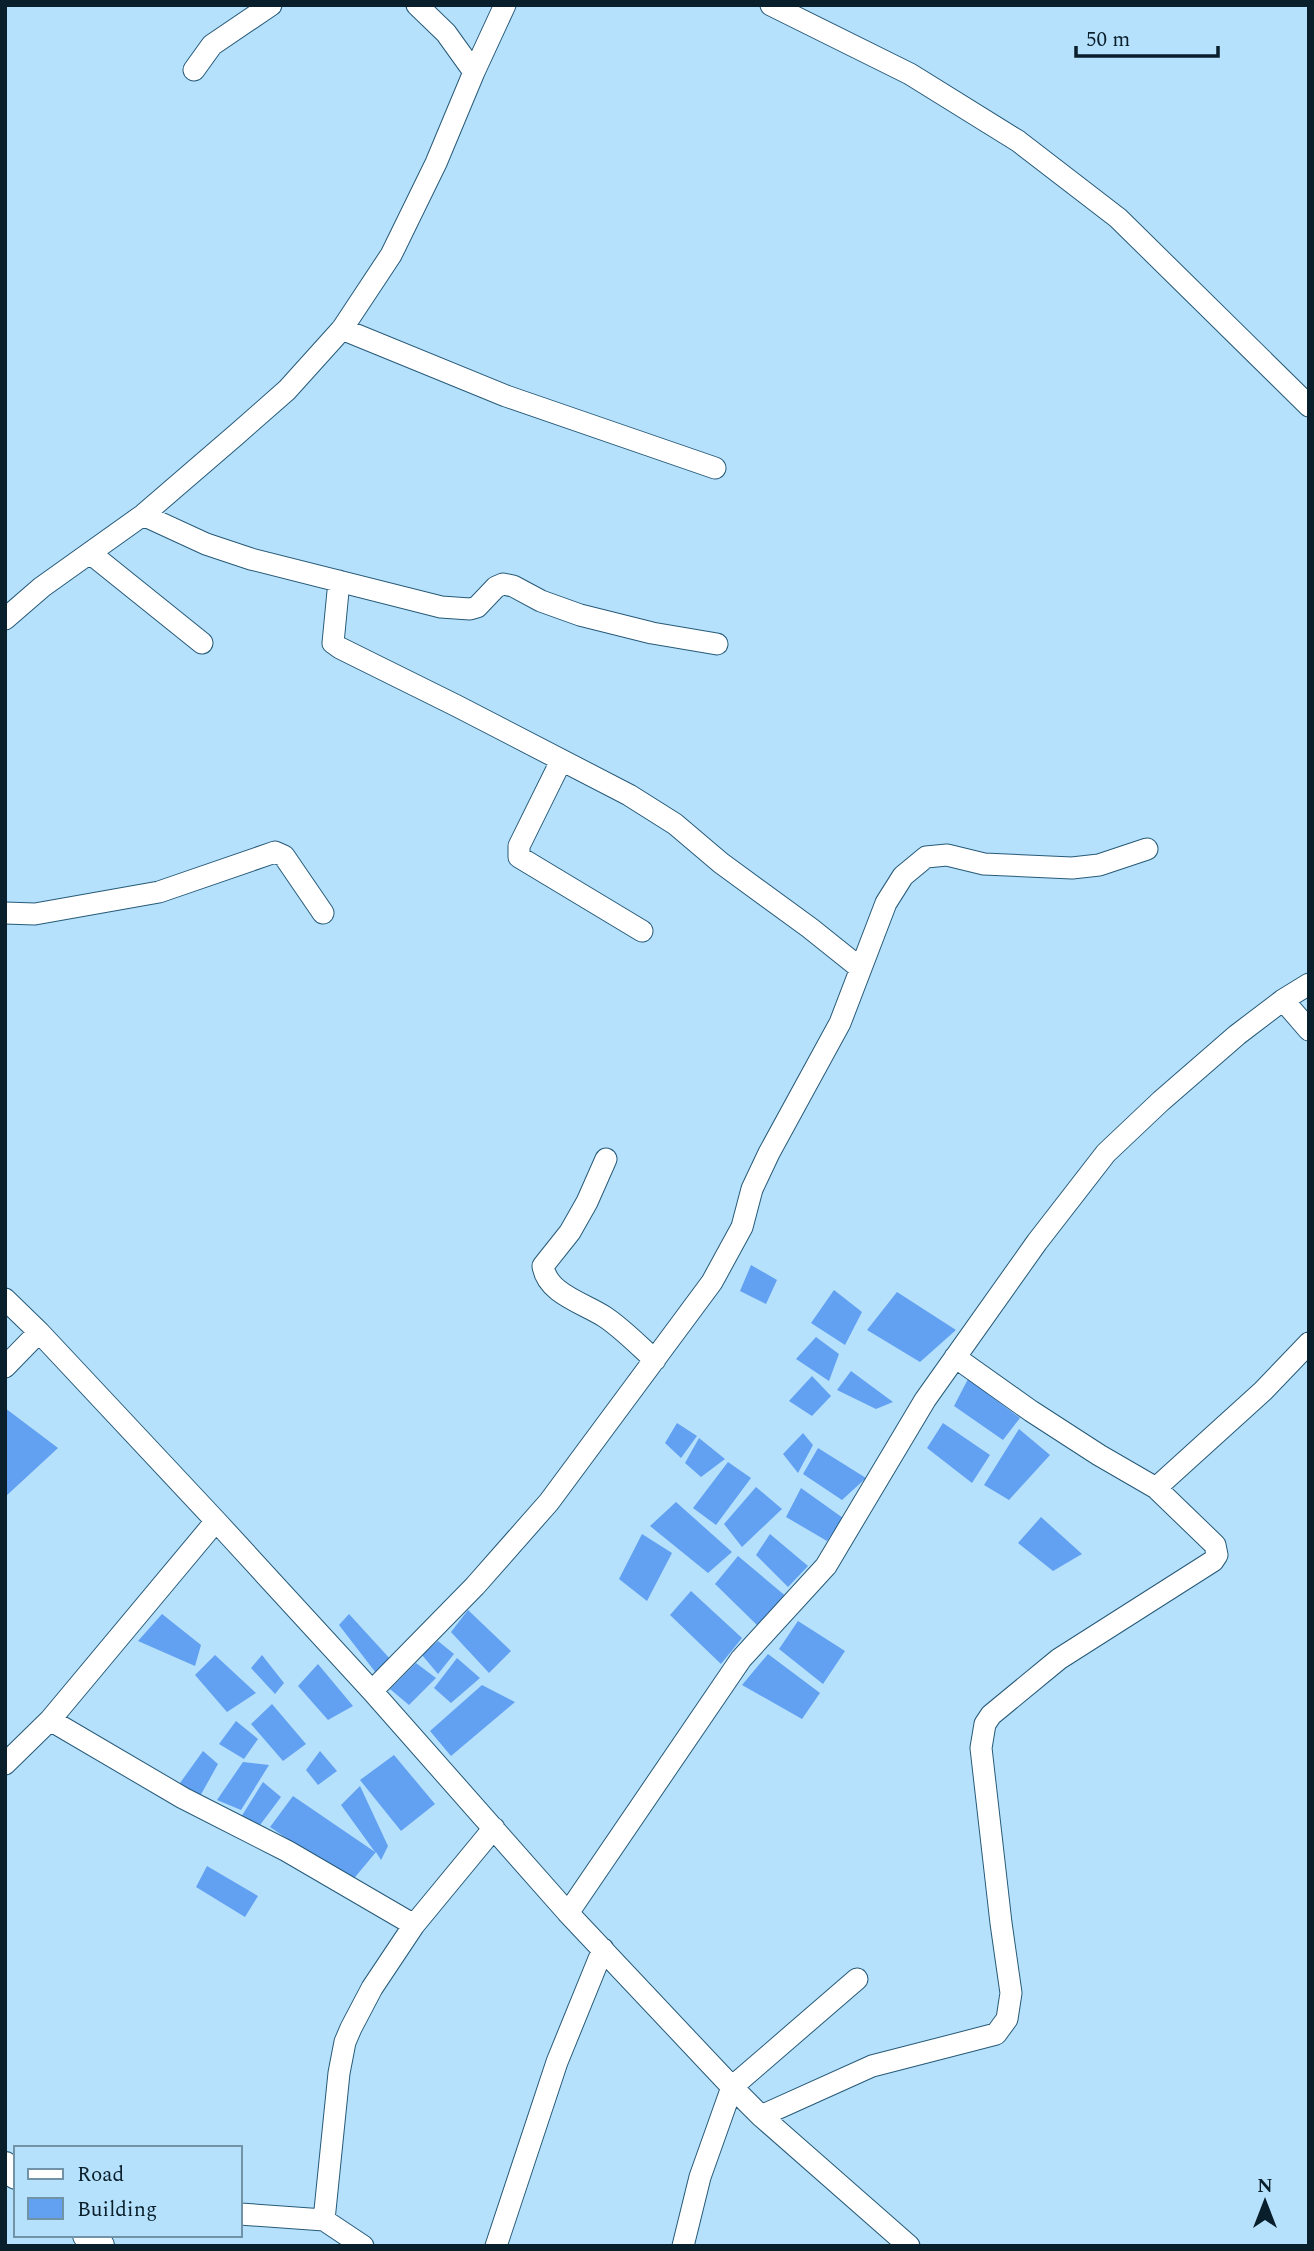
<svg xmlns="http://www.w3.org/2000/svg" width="1314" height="2251" font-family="Spectral,serif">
<rect width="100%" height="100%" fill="#b6e1fc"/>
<path fill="#62a0f2" d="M751,1265L777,1280L766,1304L740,1291Z
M834,1290L862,1312L845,1345L811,1323Z
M897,1292L956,1330L920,1362L867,1330Z
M816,1337L839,1354L829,1381L796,1359Z
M851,1371L893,1402L876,1409L837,1390Z
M812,1376L831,1396L812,1416L789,1401Z
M968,1379L1020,1418L1003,1440L954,1406Z
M5,1408L58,1448L5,1497Z
M677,1423L697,1436L681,1458L665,1443Z
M943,1423L990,1455L972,1483L927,1448Z
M1019,1429L1050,1455L1009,1500L984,1485Z
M803,1433L813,1445L798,1473L783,1454Z
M699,1438L725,1459L701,1477L685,1463Z
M818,1448L866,1478L842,1500L803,1474Z
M728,1462L751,1478L716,1525L693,1508Z
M756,1487L782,1509L742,1547L724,1524Z
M801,1488L843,1518L827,1541L786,1517Z
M676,1502L732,1552L708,1573L650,1526Z
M1041,1517L1082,1554L1053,1571L1018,1543Z
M642,1534L672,1553L647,1601L619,1579Z
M770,1534L808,1566L788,1587L756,1555Z
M738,1556L788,1598L758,1626L715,1584Z
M691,1591L742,1638L721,1664L670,1615Z
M468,1610L511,1651L489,1673L451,1632Z
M162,1614L201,1645L195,1666L138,1641Z
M349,1614L392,1661L376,1673L339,1625Z
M798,1621L845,1651L823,1684L779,1649Z
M438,1641L454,1654L438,1674L422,1655Z
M768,1654L820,1693L802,1719L742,1685Z
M215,1655L256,1693L227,1712L195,1675Z
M262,1655L284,1683L275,1694L251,1668Z
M457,1658L480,1678L451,1703L434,1688Z
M416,1663L436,1678L409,1705L390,1689Z
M318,1664L353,1706L328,1720L298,1686Z
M482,1685L515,1702L451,1756L430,1731Z
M272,1704L306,1744L283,1761L251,1724Z
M236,1721L258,1739L244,1759L219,1744Z
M203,1751L218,1764L199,1798L180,1783Z
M320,1751L337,1771L318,1785L306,1770Z
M394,1755L435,1804L401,1831L360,1780Z
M243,1762L269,1765L241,1810L217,1800Z
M263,1782L281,1797L260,1825L241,1817Z
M360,1786L388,1846L381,1860L376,1852L351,1882L270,1827L293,1796L375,1852L341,1805Z
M207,1866L258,1896L245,1917L196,1887Z"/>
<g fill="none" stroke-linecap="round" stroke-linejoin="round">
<g stroke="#265a78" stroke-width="23">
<path id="minor" d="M417,5L446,33L474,72
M771,5L910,74L1018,141L1118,218L1309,406
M194,70L212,45L271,5
M342,329L506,396L715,468
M143,515L206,544L251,559L441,607L470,609L477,607L496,587L503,584L513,586L541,601L580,615L652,633L717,644
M90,553L202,643
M339,581L333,643L340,648L457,706L629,795L675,824L721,863L810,928L860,968
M5,619L42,587L143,515L237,434L287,390L342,329L391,255L436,163L474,72L505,5
M561,761L519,846V857L642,931
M5,913L35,914L159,892L275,852L284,856L323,913
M1283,1000L1309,1030
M606,1159L587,1202L570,1232L543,1266C547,1294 584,1303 605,1317C623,1329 639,1346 655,1360
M5,1299L39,1332L216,1521L372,1691L568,1913L732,2087L761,2116L909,2246
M5,1367L39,1332
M1156,1488L1263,1391L1309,1343
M372,1691L475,1586L549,1502L712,1282L742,1227L752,1189L769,1153L840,1023L886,903L903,876L926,857L947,855L984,864L1072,868L1099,865L1147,849
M50,1720L183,1798L287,1851L414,1925
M5,1764L50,1720L216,1521
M568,1913L741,1659L826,1566L925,1400L1037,1242L1106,1153L1161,1101L1237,1035L1283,1000L1309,984
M761,2116L872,2066L996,2034L1007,2019L1011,1993L1001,1923L981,1748L985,1724L991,1715L1059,1659L1213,1561L1217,1555L1215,1545L1156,1488L1099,1455L1031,1411L955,1357
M240,2214L324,2220L363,2246
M324,2220L339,2073L345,2042L351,2028L372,1988L414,1925L494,1828
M496,2246L557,2062L603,1949
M683,2246L700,2177L732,2087L857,1979"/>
</g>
<g stroke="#265a78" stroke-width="30">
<path id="tertiary" d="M5,2166L16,2175
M87,2235L100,2246"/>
</g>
<use href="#minor" stroke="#fff" stroke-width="21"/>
<use href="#tertiary" stroke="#fff" stroke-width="28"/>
</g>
<rect width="1314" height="2251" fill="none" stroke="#091f2b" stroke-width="14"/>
<rect x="14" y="2146" width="228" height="91" fill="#b6e1fc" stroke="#7193a8" stroke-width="2"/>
<rect x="28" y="2169" width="35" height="10" fill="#ffffff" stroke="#7193a8" stroke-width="2"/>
<text x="77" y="2181" font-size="21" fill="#091f2b">Road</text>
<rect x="28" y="2198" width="35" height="21" fill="#62a0f2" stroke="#7193a8" stroke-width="2"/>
<text x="77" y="2216" font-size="21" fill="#091f2b">Building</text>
<g transform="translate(1265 2202)" stroke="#b6e1fc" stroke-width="5" paint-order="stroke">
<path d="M0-5L12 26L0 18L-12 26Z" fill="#091f2b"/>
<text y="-10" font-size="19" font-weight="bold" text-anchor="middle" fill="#091f2b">N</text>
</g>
<path d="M1076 46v10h142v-10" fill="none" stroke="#091f2b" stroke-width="3.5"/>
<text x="1086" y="46" font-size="21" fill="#091f2b" stroke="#b6e1fc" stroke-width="5" paint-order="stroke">50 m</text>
</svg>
